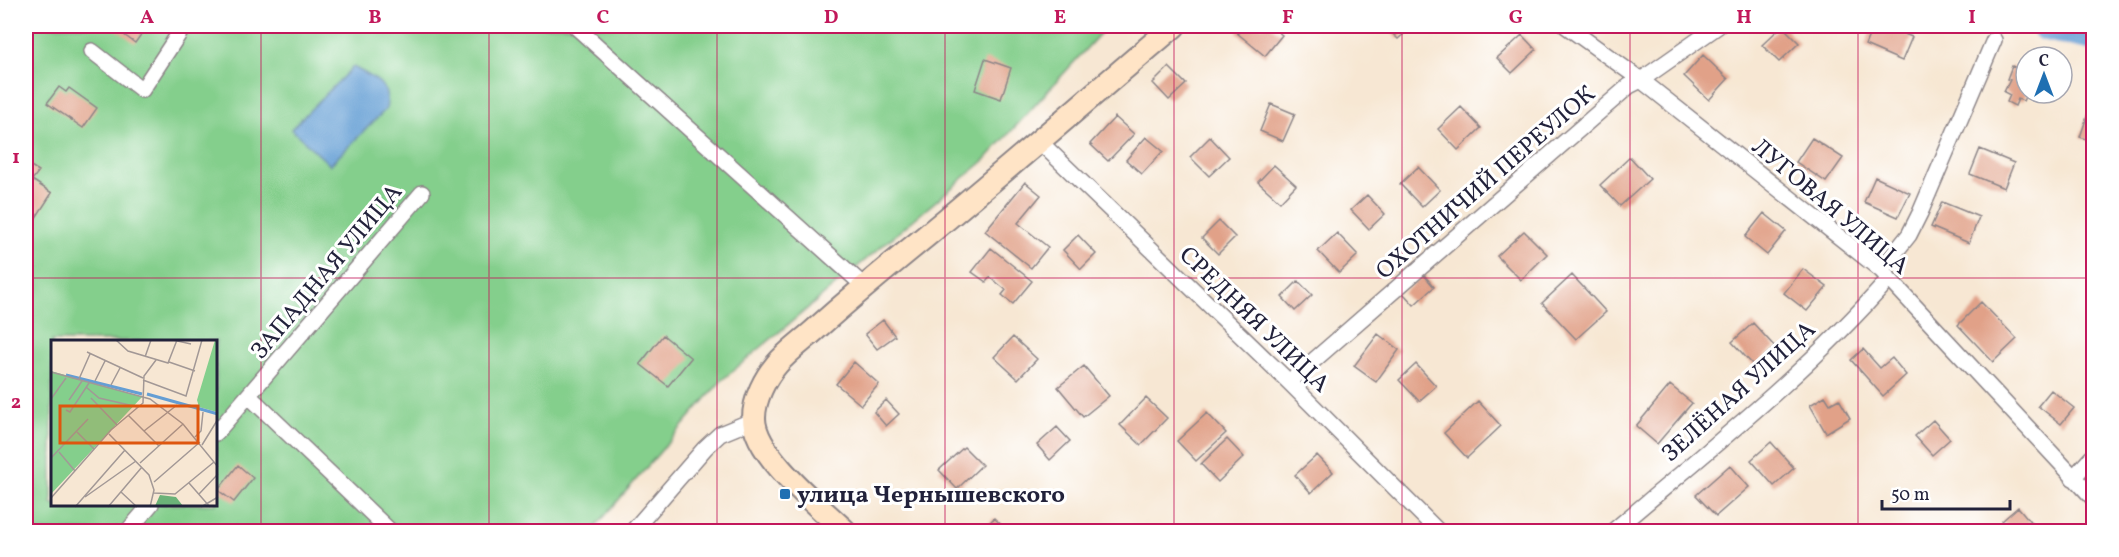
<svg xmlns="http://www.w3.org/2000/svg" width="2119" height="557" font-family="Vollkorn,serif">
<rect width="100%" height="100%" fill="#fff"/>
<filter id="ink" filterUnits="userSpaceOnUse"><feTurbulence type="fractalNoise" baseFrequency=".0167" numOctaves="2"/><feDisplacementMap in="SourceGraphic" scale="12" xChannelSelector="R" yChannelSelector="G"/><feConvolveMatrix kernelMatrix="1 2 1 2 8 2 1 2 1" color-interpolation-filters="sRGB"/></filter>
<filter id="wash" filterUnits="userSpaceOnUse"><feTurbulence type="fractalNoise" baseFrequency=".008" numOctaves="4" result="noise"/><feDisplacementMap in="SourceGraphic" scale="24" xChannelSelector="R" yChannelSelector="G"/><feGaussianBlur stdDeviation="1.35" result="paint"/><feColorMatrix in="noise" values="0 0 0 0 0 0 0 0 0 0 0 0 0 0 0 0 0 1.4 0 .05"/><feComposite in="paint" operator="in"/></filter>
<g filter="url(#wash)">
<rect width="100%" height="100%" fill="#f7e7d3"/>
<path fill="#84cf8c" stroke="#537864" stroke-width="1.5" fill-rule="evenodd" d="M26,26H1107L985,160L722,380L591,532L26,531ZM52,341H216V504H52Z"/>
<path fill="#649ed4" stroke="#436088" stroke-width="1.5" d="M353,67C372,77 392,84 386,109L330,165L291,129Z"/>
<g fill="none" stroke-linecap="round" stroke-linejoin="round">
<path stroke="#649ed4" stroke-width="30" d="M2046,26L2094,36"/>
</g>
<g id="blocks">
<path fill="#e1a188" d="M118,26H140L145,29L135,43L116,29Z
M1243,26H1271L1282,35L1265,56L1237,33Z
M1385,26H1413L1398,39Z
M1782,26L1799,43L1779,62L1762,45Z
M1873,26H1884L1912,37L1902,61L1865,45Z
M1522,35L1536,50L1512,73L1497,58Z
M1703,55L1728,79L1709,100L1684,76Z
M985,59L1011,68L1001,99L975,90Z
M2012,66L2020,70L2021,66L2026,69L2027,93L2023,101L2018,99L2015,106L2007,102L2010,95L2004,92L2010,80L2007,79Z
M1169,67L1186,84L1169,100L1153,83Z
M59,87L66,92L69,88L97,108L83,128L47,103Z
M1271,104L1295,114L1283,141L1260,131Z
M1461,107L1481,128L1458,150L1438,129Z
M2090,108L2094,109V142L2080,137Z
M1115,117L1134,134L1108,161L1090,144Z
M1146,137L1163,151L1142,174L1126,160Z
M1210,137L1229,157L1209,176L1190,157Z
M1812,138L1843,158L1826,182L1796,162Z
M1980,149L2014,163L2004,188L1970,174Z
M1630,157L1650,179L1620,206L1600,185Z
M26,163L39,171L32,180L52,193L30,227L26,224Z
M1274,165L1296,185L1280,202L1258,182Z
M1418,167L1440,190L1422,207L1400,184Z
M1875,177L1910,193L1898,217L1864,202Z
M1025,182L1041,195L1018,223L1048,247L1031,268L985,231Z
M1367,195L1385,214L1369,229L1351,210Z
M1942,202L1979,217L1969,243L1931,227Z
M1764,213L1786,231L1767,255L1745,237Z
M1219,221L1235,237L1218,254L1202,238Z
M1524,231L1547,254L1521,280L1497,256Z
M1337,233L1358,255L1339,273L1318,251Z
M1078,235L1096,254L1081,269L1063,250Z
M991,248L1032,281L1013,304L1002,295L1006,290L990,277L986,282L972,272Z
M1803,269L1827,287L1807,311L1784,293Z
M1424,275L1434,287L1414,305L1403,293Z
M1572,275L1606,312L1576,339L1542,303Z
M1298,281L1312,295L1295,311L1282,297Z
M1981,302L2017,339L1993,362L1958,325Z
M883,320L895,336L877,349L865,334Z
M1753,323L1775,347L1754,366L1732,342Z
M1378,334L1399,350L1376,382L1354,366Z
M663,335L691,358L668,386L640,364Z
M1013,337L1037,359L1018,379L994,357Z
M1863,349L1880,368L1892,358L1906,375L1883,396L1851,360Z
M854,362L879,384L861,405L836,384Z
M1416,364L1436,386L1419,401L1399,380Z
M1084,366L1109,396L1083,417L1058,387Z
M1670,385L1692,403L1657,444L1636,426Z
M2051,390L2074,408L2061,424L2038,406Z
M1825,396L1830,404L1839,399L1850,418L1826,433L1810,405Z
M1146,398L1167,418L1141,445L1120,425Z
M886,400L899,414L886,426L874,412Z
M1478,401L1501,426L1467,458L1444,433Z
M1207,413L1226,433L1196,461L1177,441Z
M1933,420L1950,439L1932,455L1915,436Z
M1057,427L1070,441L1050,460L1037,445Z
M1227,439L1244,457L1218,482L1201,464Z
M1771,442L1794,468L1774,486L1751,460Z
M964,447L982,465L957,489L939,470Z
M1317,455L1333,472L1311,493L1295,475Z
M238,465L253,478L234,502L218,490Z
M1730,465L1749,487L1716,516L1696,495Z
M2018,507L2039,532H2005L2008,528L2002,521Z
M994,518L1009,532H981Z"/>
</g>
</g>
<g filter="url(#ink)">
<use href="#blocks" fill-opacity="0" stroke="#8c8487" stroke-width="1.5"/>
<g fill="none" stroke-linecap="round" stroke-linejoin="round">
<g stroke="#8c8487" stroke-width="18">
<path id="street" d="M575,26L864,286
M1566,26L1641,80L1881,270L2094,499
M92,51L142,90L184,26
M1039,141L1289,382L1439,532
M1881,270L1909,235L1920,213L1994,40
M1289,382L1629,86L1641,80L1718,26
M249,396L391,532
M216,433L422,193
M2073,478L2094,455
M127,532L151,504
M632,532L705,448L720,434L754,420
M1612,532C1707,451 1807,373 1889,279"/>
</g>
<g stroke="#8c8487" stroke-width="26">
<path id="secondary" d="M846,532C820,507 754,455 754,418C754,399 765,378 777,364C788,351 804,340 817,328C852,297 888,267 925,237C1009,168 1091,96 1174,26"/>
</g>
<use href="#street" stroke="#fff" stroke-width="15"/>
<use href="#secondary" stroke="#ffe4c6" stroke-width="22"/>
</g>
</g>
<path fill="none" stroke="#c2185b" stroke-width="1.5" stroke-opacity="0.55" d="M261,26V532M489,26V532M717,26V532M945,26V532M1174,26V532M1402,26V532M1630,26V532M1858,26V532M26,278H2094"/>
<rect fill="#1f6fb2" stroke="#fff" stroke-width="2" x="779" y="488" width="12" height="12" rx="3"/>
<g text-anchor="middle" stroke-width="6" stroke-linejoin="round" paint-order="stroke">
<g font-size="24" fill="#22223b" stroke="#fff">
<text transform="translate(1485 182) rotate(-41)" y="8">ОХОТНИЧИЙ ПЕРЕУЛОК</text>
<text transform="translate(1831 206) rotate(40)" y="8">ЛУГОВАЯ УЛИЦА</text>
<text transform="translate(326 271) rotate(-50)" y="8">ЗАПАДНАЯ УЛИЦА</text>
<text transform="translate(1255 319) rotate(44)" y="8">СРЕДНЯЯ УЛИЦА</text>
<text transform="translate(1738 391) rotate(-42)" y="8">ЗЕЛЁНАЯ УЛИЦА</text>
</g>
<g font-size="24" font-weight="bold" fill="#22223b" stroke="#fff" text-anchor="start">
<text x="797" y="502">улица Чернышевского</text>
</g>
</g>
<g transform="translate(51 340)">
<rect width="166" height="166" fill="#f7e7d3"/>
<path d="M164,0H167L166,72L148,67L146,60ZM0,31L91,57L0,154Z" fill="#84cf8c"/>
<path d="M109,155L125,157L132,166H104Z" fill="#6bb278"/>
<path fill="none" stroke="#649ed4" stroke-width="3" d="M15,35L91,54M96,54L167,74"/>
<path fill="none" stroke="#a29896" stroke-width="1.5" d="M65,0L77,11L117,23L126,0M122,0L140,4M36,12L92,38M94,17L100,0M118,22L144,31M0,32L99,59L132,84L167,127M28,39L39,14M92,40L135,56L151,0M44,41L54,21M60,45L69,28M35,47L48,58L87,67M40,58L66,85M0,59L15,38M18,60L31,41M15,70L19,72L38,43M77,75L108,106M93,91L126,65M26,92L43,109M58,94L98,135L103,150L99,167M144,97L150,91L152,72M151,105L167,79M8,112L24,131M0,118L37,79M89,123L132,84M103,142L149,102M138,143L159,167M70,152L86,167M103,153L124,154L163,122M148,154L167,134M34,157L85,121M0,158L60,90L92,63L93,36L105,20M24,167L74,110M57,167L91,127M150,167L167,157"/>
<path fill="#de560e" fill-opacity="0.15" stroke="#de560e" stroke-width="3" d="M9,66H147V103H9Z"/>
<rect width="166" height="166" fill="none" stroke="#22223b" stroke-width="3"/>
</g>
<rect width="2119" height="557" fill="none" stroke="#fff" stroke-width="66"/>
<g transform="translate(2044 75)"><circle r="28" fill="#ffffff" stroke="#a7a7b1" stroke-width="1.5"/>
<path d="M0-4.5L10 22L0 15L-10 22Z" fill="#1f6fb2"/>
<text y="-9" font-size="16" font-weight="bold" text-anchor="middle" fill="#22223b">С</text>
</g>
<path d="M1882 500v9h128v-9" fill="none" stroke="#22223b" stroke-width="3"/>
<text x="1891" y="500" font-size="18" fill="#22223b" stroke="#ffffff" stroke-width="4.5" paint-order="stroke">50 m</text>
<rect x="33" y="33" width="2053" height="491" fill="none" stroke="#c2185b" stroke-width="2"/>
<g font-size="20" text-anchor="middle" font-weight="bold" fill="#c2185b">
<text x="147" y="23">A</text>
<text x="375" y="23">B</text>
<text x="603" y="23">C</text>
<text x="831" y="23">D</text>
<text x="1060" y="23">E</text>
<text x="1288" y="23">F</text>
<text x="1516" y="23">G</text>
<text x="1744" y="23">H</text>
<text x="1972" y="23">I</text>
<text x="16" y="163">1</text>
<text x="16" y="408">2</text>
</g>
</svg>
